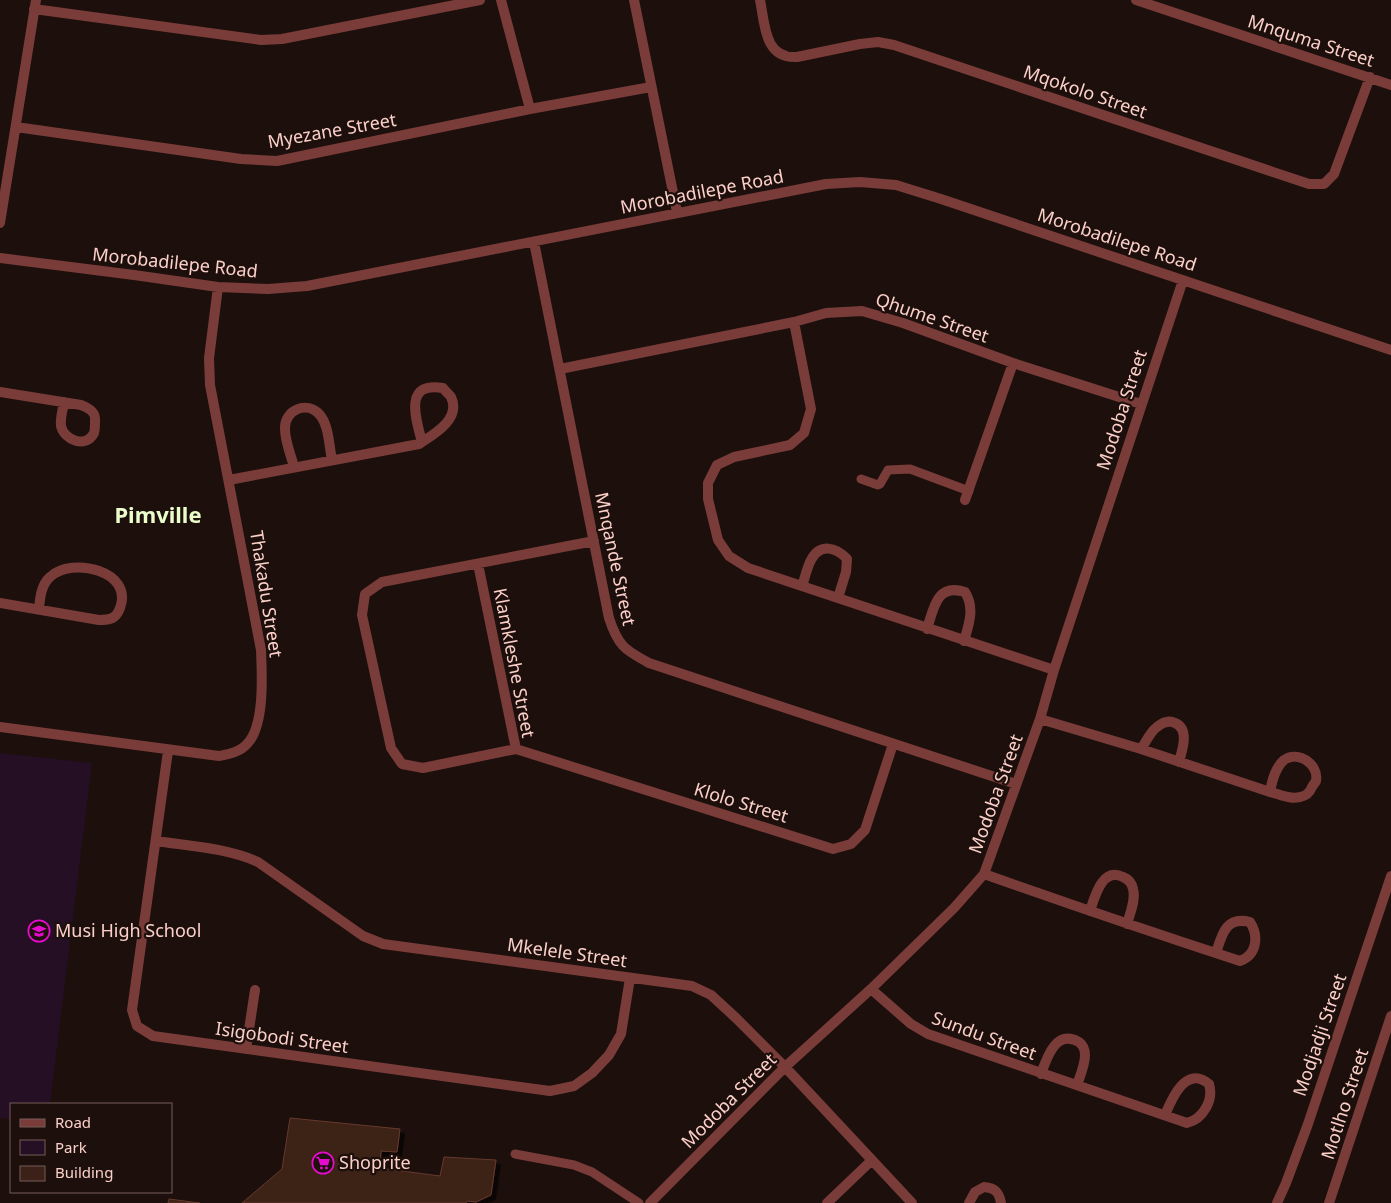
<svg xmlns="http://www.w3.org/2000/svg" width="1391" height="1203" font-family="'Noto Sans',sans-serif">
<defs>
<filter id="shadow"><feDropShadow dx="4.5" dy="4.5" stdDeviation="0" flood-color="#0009"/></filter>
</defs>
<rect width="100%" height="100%" fill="#1c0f0c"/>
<path fill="#250f25" d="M0,753L92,763L50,1104H11V1119L0,1118Z"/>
<path fill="#3c2119" stroke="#67392c" filter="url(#shadow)" d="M290,1118L400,1129L397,1152L381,1151L380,1168L440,1176L444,1157L496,1160L491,1195L476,1202L467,1201L466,1203H242L282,1169Z
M169,1199L200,1203H168Z"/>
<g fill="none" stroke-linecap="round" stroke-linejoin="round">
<path stroke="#793c39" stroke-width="9" d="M861,479L878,485L880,484L888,470L910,469L969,491
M515,1154L574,1165L592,1172L639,1203"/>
<path stroke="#793c39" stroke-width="10" d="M501,0L530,109
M634,0L677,212
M760,0C765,24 764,59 797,57L860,44L878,42L894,45L1309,184H1324L1334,174L1370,77
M1136,0L1391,85
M34,9L261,40L282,39L480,0
M16,127L241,159L277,161L530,109L651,87
M0,223L36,0
M534,242L609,618C618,646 625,650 649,663L1016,784
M0,258L134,275L218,287L268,289L307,286L826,184L860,182L896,185L941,199L1391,350
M794,322L811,409L804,433L790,445L734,457L717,465L708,483V499L718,540L729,556L748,568L1054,670
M560,369L794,322L826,313L862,311L903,323L1013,363L1141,404
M0,392L81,405C89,408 96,412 95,421C95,424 95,430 94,433C86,449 64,440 61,426C60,418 63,409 64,402
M294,467C291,455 285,442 285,429C284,410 307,400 320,415C329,426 329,446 332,460
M229,480L419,444L422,442C436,433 461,418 451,397C449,394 445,391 443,388C403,381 416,419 422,442
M965,500L1013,363
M594,541L382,582L365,594L362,615L391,748L402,764L423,768L516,749L833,849L851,844L865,830L893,744
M478,564L516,749
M802,586C805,578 807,567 811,560C820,543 836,547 847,559L846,572L838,598
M0,603L99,620C110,620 116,619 120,608C134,571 72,556 50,577C41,585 40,598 39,609
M927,629C934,607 937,583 965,592C975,608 969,624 964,641
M1040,719L1141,749L1270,792C1279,794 1291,800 1300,797C1306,796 1310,792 1312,787C1313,785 1315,783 1316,781C1319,764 1298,750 1284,760C1275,768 1272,781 1270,792
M0,727L219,756C229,754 240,752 247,744C265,726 262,674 261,650L210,385L209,358L218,287
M1141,749C1146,742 1150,732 1157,727C1162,723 1169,720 1175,723C1190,729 1182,751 1179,762
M168,751L132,1010L137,1026L153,1036L550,1091L574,1086L592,1073L609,1055L621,1034L630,978
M156,841C189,846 227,848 258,862L363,936L383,944L692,986L711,995L736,1018L785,1067L912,1203
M984,874C1069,904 1154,933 1240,961C1257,955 1259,936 1250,922C1226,916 1222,934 1216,953
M1090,911C1095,896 1102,867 1123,877C1128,879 1132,883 1133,889C1136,900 1130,913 1127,924
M871,989L911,1024L928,1034L1187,1123C1203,1119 1214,1100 1209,1084C1186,1065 1172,1098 1165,1115
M246,1049L255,990
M1041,1074C1047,1057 1056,1029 1079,1042C1083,1045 1085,1050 1085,1055C1085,1065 1080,1076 1077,1085
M650,1203L785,1067L871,989L954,908L984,874L1040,719L1054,670L1183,280
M827,1203L871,1161
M969,1203L975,1192L984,1187C995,1188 999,1192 1001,1203
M1329,1203L1391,1016"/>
<path stroke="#793c39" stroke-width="10" d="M1277,1203L1286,1183L1308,1124L1391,876"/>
</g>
<defs>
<g id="school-ring" transform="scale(1.125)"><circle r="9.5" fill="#1c0f0c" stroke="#e70bce" stroke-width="1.5"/><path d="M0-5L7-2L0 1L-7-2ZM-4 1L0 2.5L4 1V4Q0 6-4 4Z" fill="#e70bce"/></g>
<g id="supermarket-ring" transform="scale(1.125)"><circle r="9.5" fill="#1c0f0c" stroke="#e70bce" stroke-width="1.5"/><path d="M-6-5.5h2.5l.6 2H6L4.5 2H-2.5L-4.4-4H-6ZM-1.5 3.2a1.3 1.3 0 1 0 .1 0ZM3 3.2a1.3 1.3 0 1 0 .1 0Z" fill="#e70bce"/></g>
</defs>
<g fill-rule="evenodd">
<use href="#school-ring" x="39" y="931"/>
<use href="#supermarket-ring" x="323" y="1163"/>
</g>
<g text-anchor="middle" stroke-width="4.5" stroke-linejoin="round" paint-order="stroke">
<g font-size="18" fill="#fcd0c9" stroke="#1c0f0c">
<text transform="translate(1311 41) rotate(18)" y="6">Mnquma Street</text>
<text transform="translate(1085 92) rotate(19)" y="6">Mqokolo Street</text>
<text transform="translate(332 131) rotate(-10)" y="6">Myezane Street</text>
<text transform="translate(702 192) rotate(-11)" y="6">Morobadilepe Road</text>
<text transform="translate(1117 240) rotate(18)" y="6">Morobadilepe Road</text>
<text transform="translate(175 263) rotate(6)" y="6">Morobadilepe Road</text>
<text transform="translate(932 318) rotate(19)" y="6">Qhume Street</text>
<text transform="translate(1122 410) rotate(-72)" y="6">Modoba Street</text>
<text transform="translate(615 559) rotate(78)" y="6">Mnqande Street</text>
<text transform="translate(266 594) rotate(81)" y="6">Thakadu Street</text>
<text transform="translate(514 663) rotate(79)" y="6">Klamkleshe Street</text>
<text transform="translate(996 794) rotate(-70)" y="6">Modoba Street</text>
<text transform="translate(741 803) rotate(17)" y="6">Klolo Street</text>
<text transform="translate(567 953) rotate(8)" y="6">Mkelele Street</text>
<text transform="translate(1320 1035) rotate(-71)" y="6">Modjadji Street</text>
<text transform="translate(984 1036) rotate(20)" y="6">Sundu Street</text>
<text transform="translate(282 1038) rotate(8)" y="6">Isigobodi Street</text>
<text transform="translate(729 1101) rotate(-45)" y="6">Modoba Street</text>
<text transform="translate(1345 1104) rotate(-72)" y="6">Motlho Street</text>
</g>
<g font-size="18" fill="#fcd0c9" stroke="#1c0f0c" text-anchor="start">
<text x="55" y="937">Musi High School</text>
<text x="339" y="1169">Shoprite</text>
</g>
<g font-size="22" font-weight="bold" fill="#eafdcb" stroke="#1c0f0c">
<text x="158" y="523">Pimville</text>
</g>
</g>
<rect x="10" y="1103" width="162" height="90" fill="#1c0f0c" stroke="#765c58"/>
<rect x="20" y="1119" width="25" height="8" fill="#793c39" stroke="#765c58"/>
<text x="55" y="1128" font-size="15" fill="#fcd0c9">Road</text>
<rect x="20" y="1140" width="25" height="15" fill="#250f25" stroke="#765c58"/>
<text x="55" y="1153" font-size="15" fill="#fcd0c9">Park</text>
<rect x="20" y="1166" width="25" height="15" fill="#3c2119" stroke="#765c58"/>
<text x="55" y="1178" font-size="15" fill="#fcd0c9">Building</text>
</svg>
